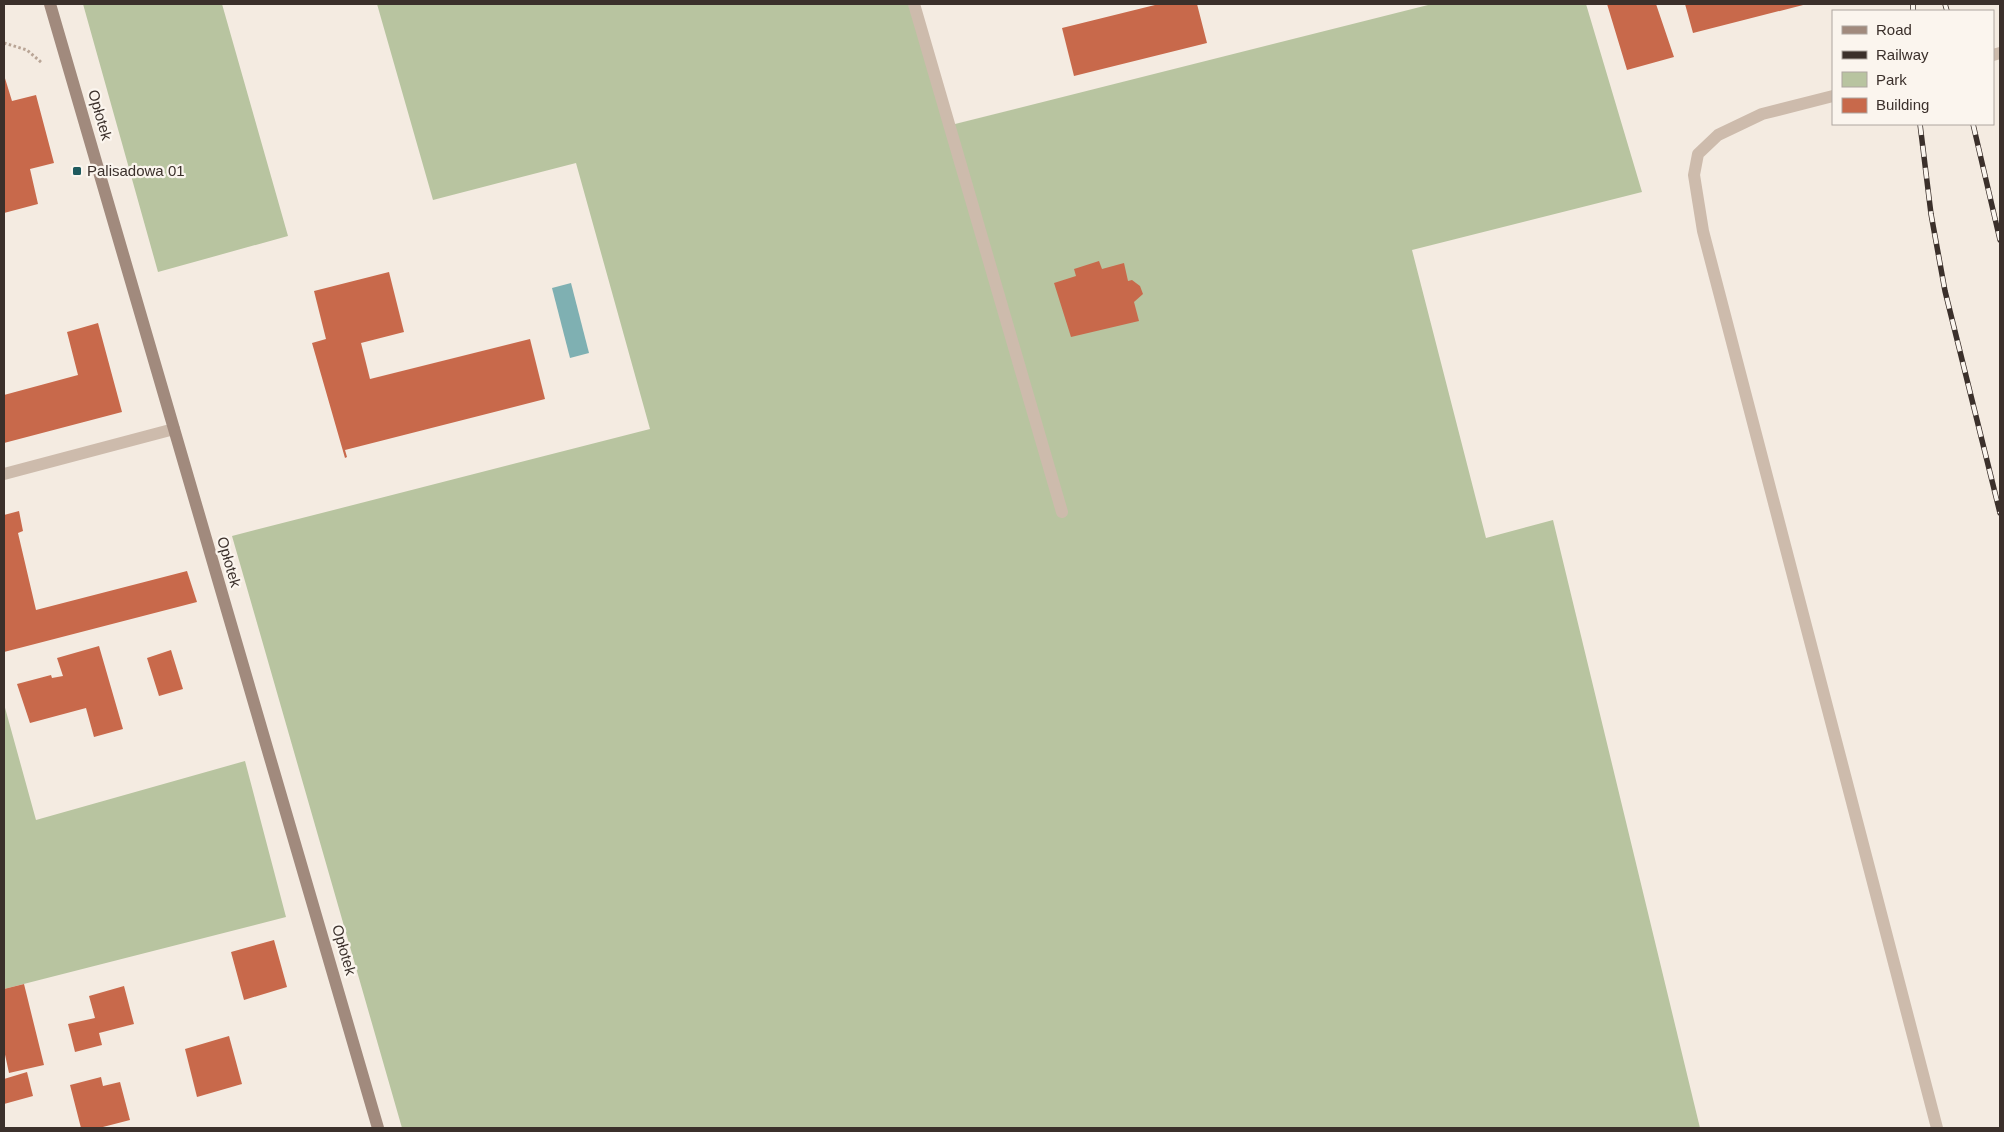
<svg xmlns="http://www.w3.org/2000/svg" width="2004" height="1132" font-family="Arial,sans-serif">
<rect width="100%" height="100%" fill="#f4ebe1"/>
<path fill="#b8c4a0" d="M83,4H222L288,236L158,272Z
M377,4H919L951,125L1432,4H1586L1642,192L1412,250L1486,538L1553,520L1700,1128H402L232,536L650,429L576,163L433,200Z
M4,704L36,820L245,761L286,917L4,989Z"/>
<path fill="#7fb0b2" d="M571,283L589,353L570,358L552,288Z"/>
<path fill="#c8694b" d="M1159,4H1197L1207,43L1074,76L1062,28Z
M1607,4H1656L1674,57L1627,70Z
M1685,4H1807L1693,33Z
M4,75L12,101L36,95L54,163L30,169L38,204L4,213Z
M1099,261L1102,269L1124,263L1128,281L1132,280L1140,286L1143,294L1134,302L1139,321L1071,337L1054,283L1076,276L1074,269Z
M389,272L404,332L361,343L370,379L530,339L545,399L345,450L347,457L345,458L312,343L326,339L314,291Z
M98,323L122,412L4,443V395L78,375L67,332Z
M19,511L23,531L18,533L36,610L187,571L197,602L4,652V515Z
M99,646L123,729L94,737L86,708L30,723L17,684L51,675L52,678L63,676L57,658Z
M171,650L183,689L159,696L147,658Z
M274,940L287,987L244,1000L231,952Z
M24,984L44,1065L9,1073L4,1050V989Z
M124,986L134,1024L99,1033L102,1045L75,1052L68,1024L95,1018L89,996Z
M229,1036L242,1084L197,1097L185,1049Z
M27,1072L33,1096L4,1104V1079Z
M101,1077L103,1086L120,1082L130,1120L99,1128H81L70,1085Z"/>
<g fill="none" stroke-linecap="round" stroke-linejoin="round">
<path stroke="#b9a596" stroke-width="3" stroke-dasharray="2.5 2.5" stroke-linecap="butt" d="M4,43L27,50L42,63"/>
<path stroke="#cdbbac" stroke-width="12" d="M914,4L1062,512
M1993,55L2000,53
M1833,96L1762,114L1718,135L1698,154L1694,175L1703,231L1937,1128
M4,474L174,429"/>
<path stroke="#a18a7d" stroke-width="12" d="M50,4L378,1128"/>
<g stroke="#3b302b" stroke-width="5.5">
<path id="rail" d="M1913,4V11
M1945,4L1947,11
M1920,124L1931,214L1945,291L2000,513
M1973,124L2000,240"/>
</g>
<use href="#rail" stroke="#fbf5ee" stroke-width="4" stroke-dasharray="11" stroke-linecap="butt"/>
</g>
<rect fill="#1f5a5e" stroke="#fbf5ee" stroke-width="2" x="72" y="166" width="10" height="10" rx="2.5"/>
<g text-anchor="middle" stroke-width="4.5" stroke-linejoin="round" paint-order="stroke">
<g font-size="15" fill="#3b302b" stroke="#fbf5ee">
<text transform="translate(100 115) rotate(74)" y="5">Opłotek</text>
<text transform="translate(229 562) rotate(74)" y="5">Opłotek</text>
<text transform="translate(344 950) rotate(74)" y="5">Opłotek</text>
</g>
<g font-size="15" fill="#3b302b" stroke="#fbf5ee" text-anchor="start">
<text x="87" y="176">Palisadowa 01</text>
</g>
</g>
<rect width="2004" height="1132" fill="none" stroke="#3b302b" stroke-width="10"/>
<rect x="1832" y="10" width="162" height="115" fill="#fbf5ee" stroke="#aea6a0"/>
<rect x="1842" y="26" width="25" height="8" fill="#a18a7d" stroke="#aea6a0"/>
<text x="1876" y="35" font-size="15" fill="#3b302b">Road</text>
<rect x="1842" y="51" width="25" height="8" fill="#3b302b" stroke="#aea6a0"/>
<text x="1876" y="60" font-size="15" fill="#3b302b">Railway</text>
<rect x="1842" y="72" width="25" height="15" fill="#b8c4a0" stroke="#aea6a0"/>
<text x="1876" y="85" font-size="15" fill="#3b302b">Park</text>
<rect x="1842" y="98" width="25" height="15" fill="#c8694b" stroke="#aea6a0"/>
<text x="1876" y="110" font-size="15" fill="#3b302b">Building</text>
</svg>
